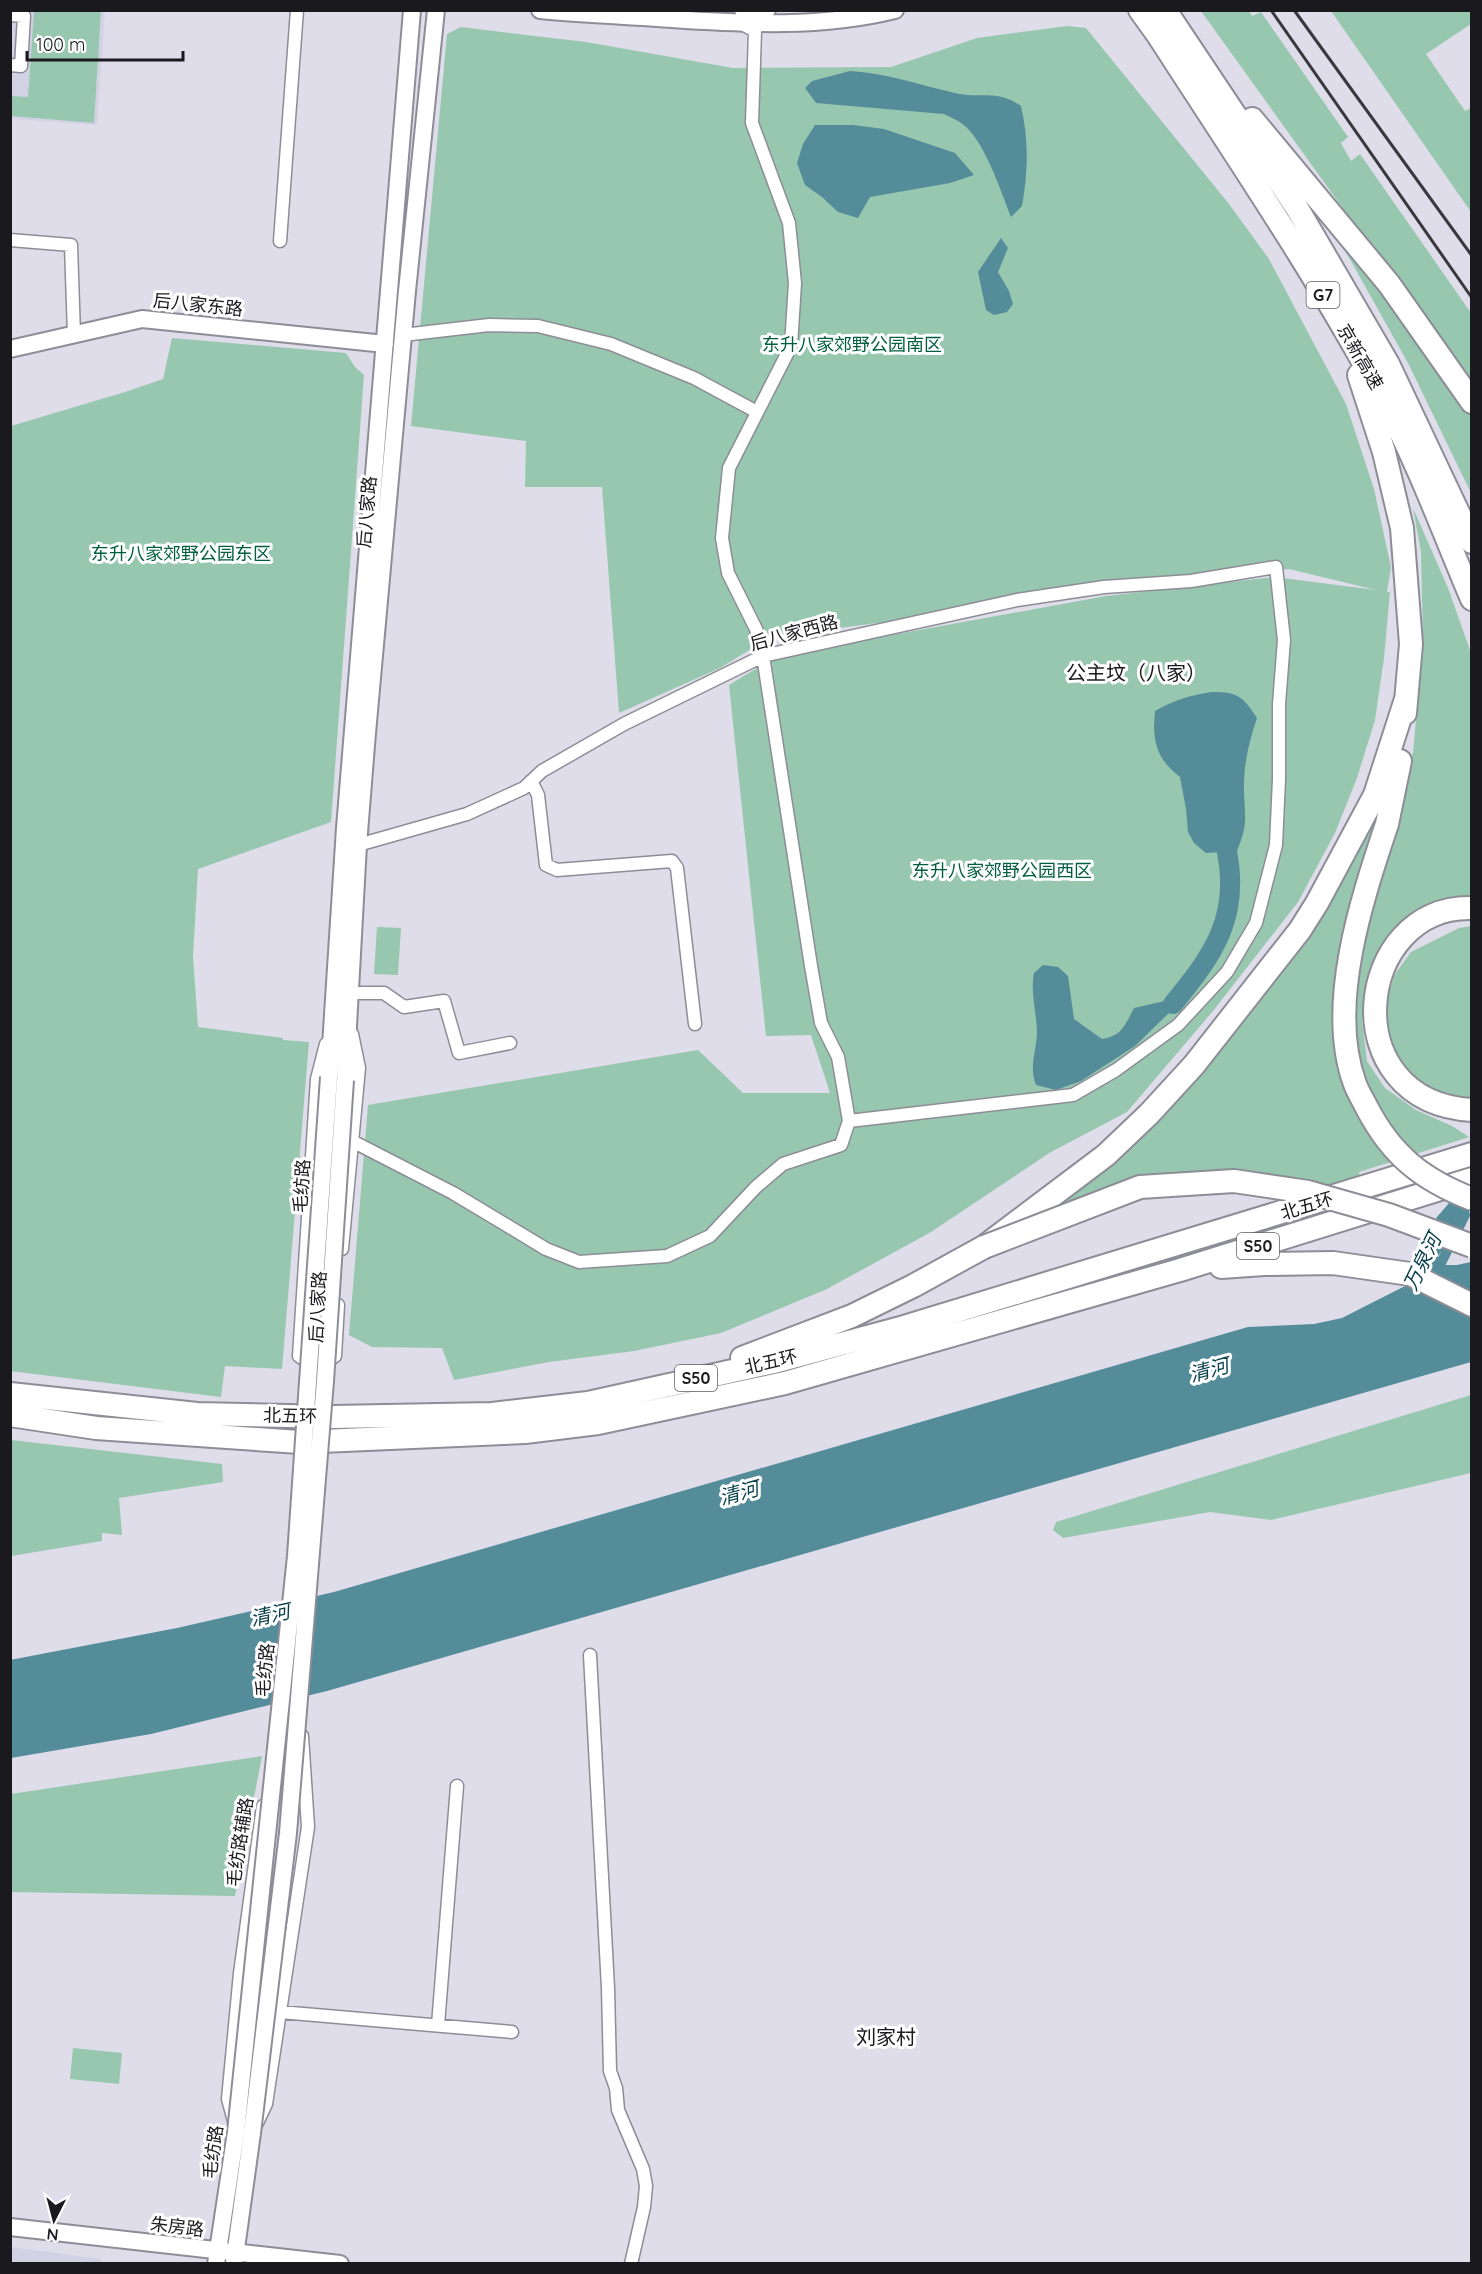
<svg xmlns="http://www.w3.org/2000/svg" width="1482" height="2274" font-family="Quicksand,'Noto Sans SC',sans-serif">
<rect width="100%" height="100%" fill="#dedde9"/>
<path fill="#d3d2e5" d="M10,11H105L97,125L11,119Z
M11,2247L101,2259V2263H11Z"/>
<path fill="#97c7af" d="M34,11H101L94,123L11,116V96L28,97Z
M1201,11H1249L1252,16L1261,12L1348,137L1341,143L1351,161L1360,154L1471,313V493L1408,363L1338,238L1349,217Z
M1331,11H1471V24L1426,54L1465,111L1471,108V212Z
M1067,26L1086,28L1229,204L1269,259L1346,404L1374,489L1391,567L1387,592H1390L1384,658L1375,720L1357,778L1335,833L1298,902L1213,1011L1127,1112L1051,1152L931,1232L827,1289L721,1333L634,1351L549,1362L454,1380L442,1348L372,1347L349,1335L368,1105L698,1050L743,1093H830L811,1035L766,1036L729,685L777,656L1106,596L1274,577L1376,590L1289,569L771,637L720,668L619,713L602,487H525L526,441L411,426L447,34L461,27L586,42L733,68L891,67L977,38Z
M172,338L346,353L355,367L364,375L331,822L198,869L193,956L198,1027L283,1038V1040L309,1042L282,1369L225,1366L221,1397L10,1371L11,426L125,392L163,379Z
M1413,508L1448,588L1471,653V899L1443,901L1416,916L1393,937L1368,980L1362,1021L1367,1061L1385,1088L1416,1110L1452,1126L1469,1137L1359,1172L1360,1180L1328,1190L1281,1181L1053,1209L1182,1093L1354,858L1413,753L1423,643L1421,552Z
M1471,926V1101L1436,1095L1403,1073L1390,1047L1386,1001L1395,974L1411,952L1459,928Z
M377,927L401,928L398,975L374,974Z
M1471,1395V1473L1271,1520L1210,1512L1063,1538L1053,1530L1056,1522Z
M11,1440L222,1464L223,1482L119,1498L122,1535L102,1533V1541L11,1556Z
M262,1756L235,1896L11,1892V1794Z
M73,2048L122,2053L119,2084L70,2079Z"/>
<path fill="#548c9a" d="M850,71C887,73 919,85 955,93C981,99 997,89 1021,106C1029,141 1028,172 1022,206L1011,217C1001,192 984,138 961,123C956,119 949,117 944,114L816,103L805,88L812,81Z
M815,125H853L884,129L955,153L974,175L950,183L870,197L858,218L838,212L822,197L805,185L797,163L803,144Z
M1001,238L1008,248L998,272L1009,291L1013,304L1007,312L994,315L986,310L978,272Z
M1212,692C1239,692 1243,697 1257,718C1249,741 1243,767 1244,792C1245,820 1248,824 1237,851L1206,853L1194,843L1188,832L1186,809L1180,777C1156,759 1152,740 1155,711C1174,700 1191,695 1212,692Z
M1043,965L1058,967L1068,976L1074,1019L1102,1039C1122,1036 1125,1025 1134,1008L1169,1000L1173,1004L1170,1012L1135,1046L1081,1081L1056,1090L1036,1085C1029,1067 1036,1052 1037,1034C1037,1013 1030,994 1034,973Z
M1471,1157V1209L1438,1256V1265H1457L1471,1262V1362L327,1691L151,1734L11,1758L10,1660L177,1628L334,1592L1248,1327L1314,1324L1342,1318L1409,1284L1410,1266L1424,1237L1437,1217L1462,1188Z"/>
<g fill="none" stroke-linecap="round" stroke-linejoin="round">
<path stroke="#548c9a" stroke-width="10" d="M1434,1277L1465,1215"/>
<path stroke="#548c9a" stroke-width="20" d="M1173,1004C1213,955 1240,918 1227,852"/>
<g stroke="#8d8d97" stroke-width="15">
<path id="street" d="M10,15L24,16L21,66L10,65
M10,240L71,245L74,335
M280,241L297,10
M403,335L489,325L538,326L611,344L694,378L757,412
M531,781L538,795L546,865L557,870L672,861L677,868L695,1024
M358,845L467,814L524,788L542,771L624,724L763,656L1017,600L1104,587L1191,581L1276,567L1284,640L1279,704V779L1276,845L1256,923L1227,972L1178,1025L1116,1070L1073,1095L849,1121
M350,993H384L404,1007L444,1001L459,1053L510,1043
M326,1044L317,1079L299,1356L317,1369L335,1356L338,1305
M352,1141L453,1193L546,1249L579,1262L667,1256L710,1236L756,1187L783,1164L841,1145L849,1121L838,1057L821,1023L811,966L763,656L756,629L728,573L722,538L729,468L791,346L795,283L789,223L752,123L755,31L742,24
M342,1249L359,1068L352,1034
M590,1655L608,1988L610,2071L616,2088L618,2110L643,2169L646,2186L644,2207L631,2264
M280,2012L512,2032
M438,2025L457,1786
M234,2121L228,2099L240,1973L263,1806
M255,2127L266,2104L308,1827L302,1736"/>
</g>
<g stroke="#8d8d97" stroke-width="20">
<path id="secondary" d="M540,10C584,14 628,16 672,19C747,24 822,28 895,10
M743,10H767
M10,349L142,319L385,344
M329,1077L345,828L412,10
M345,1080L358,845L367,733L407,291L436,10
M10,2227L340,2264
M234,2263L252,2133
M216,2264L236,2132"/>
</g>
<g stroke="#8d8d97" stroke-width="26">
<path id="highway" d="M1140,10L1158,35C1236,156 1318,276 1386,403C1419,465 1444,533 1472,599
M1165,10L1297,208L1388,364L1472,542
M1252,119L1389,284L1472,402
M1359,375L1384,452L1402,528L1411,644L1405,713
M1387,824L1400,761
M1472,908C1354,905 1332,1102 1472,1110
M1221,1267L1264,1264L1333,1263L1410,1274L1472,1305
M742,1358L852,1316L913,1286L984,1247L1106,1155L1149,1114L1194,1065L1300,930L1317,903L1375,795L1406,699
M10,1394L197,1414L333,1417L492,1414L588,1403L778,1361L904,1327L1472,1154
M10,1415L96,1428L299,1442L525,1432L598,1423L785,1383L1180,1270L1472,1179"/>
</g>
<use href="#street" stroke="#fff" stroke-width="12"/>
<use href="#secondary" stroke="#fff" stroke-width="16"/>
<use href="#highway" stroke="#fff" stroke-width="22"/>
<path stroke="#39383d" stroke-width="3" d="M1271,10L1472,298
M1294,10L1472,256"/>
<g stroke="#8d8d97" stroke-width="20" stroke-linecap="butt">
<path id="secondary-bridge" d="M236,2132L296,1556L329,1077
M252,2133L288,1833L325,1381L345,1080"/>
</g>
<g stroke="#8d8d97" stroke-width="26" stroke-linecap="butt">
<path id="highway-bridge" d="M1387,824C1362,899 1326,1006 1355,1084C1358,1092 1363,1100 1367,1108C1392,1156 1423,1180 1472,1199
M984,1247L1140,1187L1234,1181L1308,1192L1389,1215L1472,1246"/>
</g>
<use href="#secondary-bridge" stroke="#fff" stroke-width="16"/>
<use href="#highway-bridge" stroke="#fff" stroke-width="22"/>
</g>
<g text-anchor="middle" stroke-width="6" stroke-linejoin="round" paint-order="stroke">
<g fill="#fff" stroke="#5f5e61" stroke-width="1.5">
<rect x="1306.5" y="282" width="33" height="26" rx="4.5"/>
<rect x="1237" y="1233" width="42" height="26" rx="4.5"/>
<rect x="675" y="1365" width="42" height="26" rx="4.5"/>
</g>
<g font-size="16" font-weight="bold" fill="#1a191d">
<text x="1323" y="301">G7</text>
<text x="1258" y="1252">S50</text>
<text x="696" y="1384">S50</text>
</g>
<g font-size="18" fill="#1a191d" stroke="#fff">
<text transform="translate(198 305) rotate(6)" y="6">后八家东路</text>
<text transform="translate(1360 357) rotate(60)" y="6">京新高速</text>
<text transform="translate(367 512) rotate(-85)" y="6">后八家路</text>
<text transform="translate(794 633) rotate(-15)" y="6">后八家西路</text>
<text transform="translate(302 1186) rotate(-86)" y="6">毛纺路</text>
<text transform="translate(1307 1206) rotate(-17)" y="6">北五环</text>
<text transform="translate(318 1307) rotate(-87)" y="6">后八家路</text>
<text transform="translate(771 1362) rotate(-13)" y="6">北五环</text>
<text transform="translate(290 1416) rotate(1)" y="6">北五环</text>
<text transform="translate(265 1670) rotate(-84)" y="6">毛纺路</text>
<text transform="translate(240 1842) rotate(-81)" y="6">毛纺路辅路</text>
<text transform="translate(213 2152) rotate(-82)" y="6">毛纺路</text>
<text transform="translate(177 2227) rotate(7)" y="6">朱房路</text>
</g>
<g font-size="18" fill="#005e40" stroke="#fff">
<text x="852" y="351">东升八家郊野公园南区</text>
<text x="181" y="560">东升八家郊野公园东区</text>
<text x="1002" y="877">东升八家郊野公园西区</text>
</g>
<g font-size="20" fill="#1a191d" stroke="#fff">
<text x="1136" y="680">公主坟（八家）</text>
<text x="886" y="2044">刘家村</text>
</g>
<g font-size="20" font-style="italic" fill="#073e49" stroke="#fff">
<text transform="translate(1422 1262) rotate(-64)" y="7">万泉河</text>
<text transform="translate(1209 1370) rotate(-15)" y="7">清河</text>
<text transform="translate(739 1493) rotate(-15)" y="7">清河</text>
<text transform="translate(270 1615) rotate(-12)" y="7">清河</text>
</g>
</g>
<rect width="1482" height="2274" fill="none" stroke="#1a191d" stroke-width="24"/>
<g transform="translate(54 2220) rotate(186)" stroke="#ffffff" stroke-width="4.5" paint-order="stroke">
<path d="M0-4.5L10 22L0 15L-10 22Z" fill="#1a191d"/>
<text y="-9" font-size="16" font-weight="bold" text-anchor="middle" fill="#1a191d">N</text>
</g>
<path d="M27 51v9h156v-9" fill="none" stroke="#1a191d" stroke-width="3"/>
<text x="36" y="51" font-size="18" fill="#1a191d" stroke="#ffffff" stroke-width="4.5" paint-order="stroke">100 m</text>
</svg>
